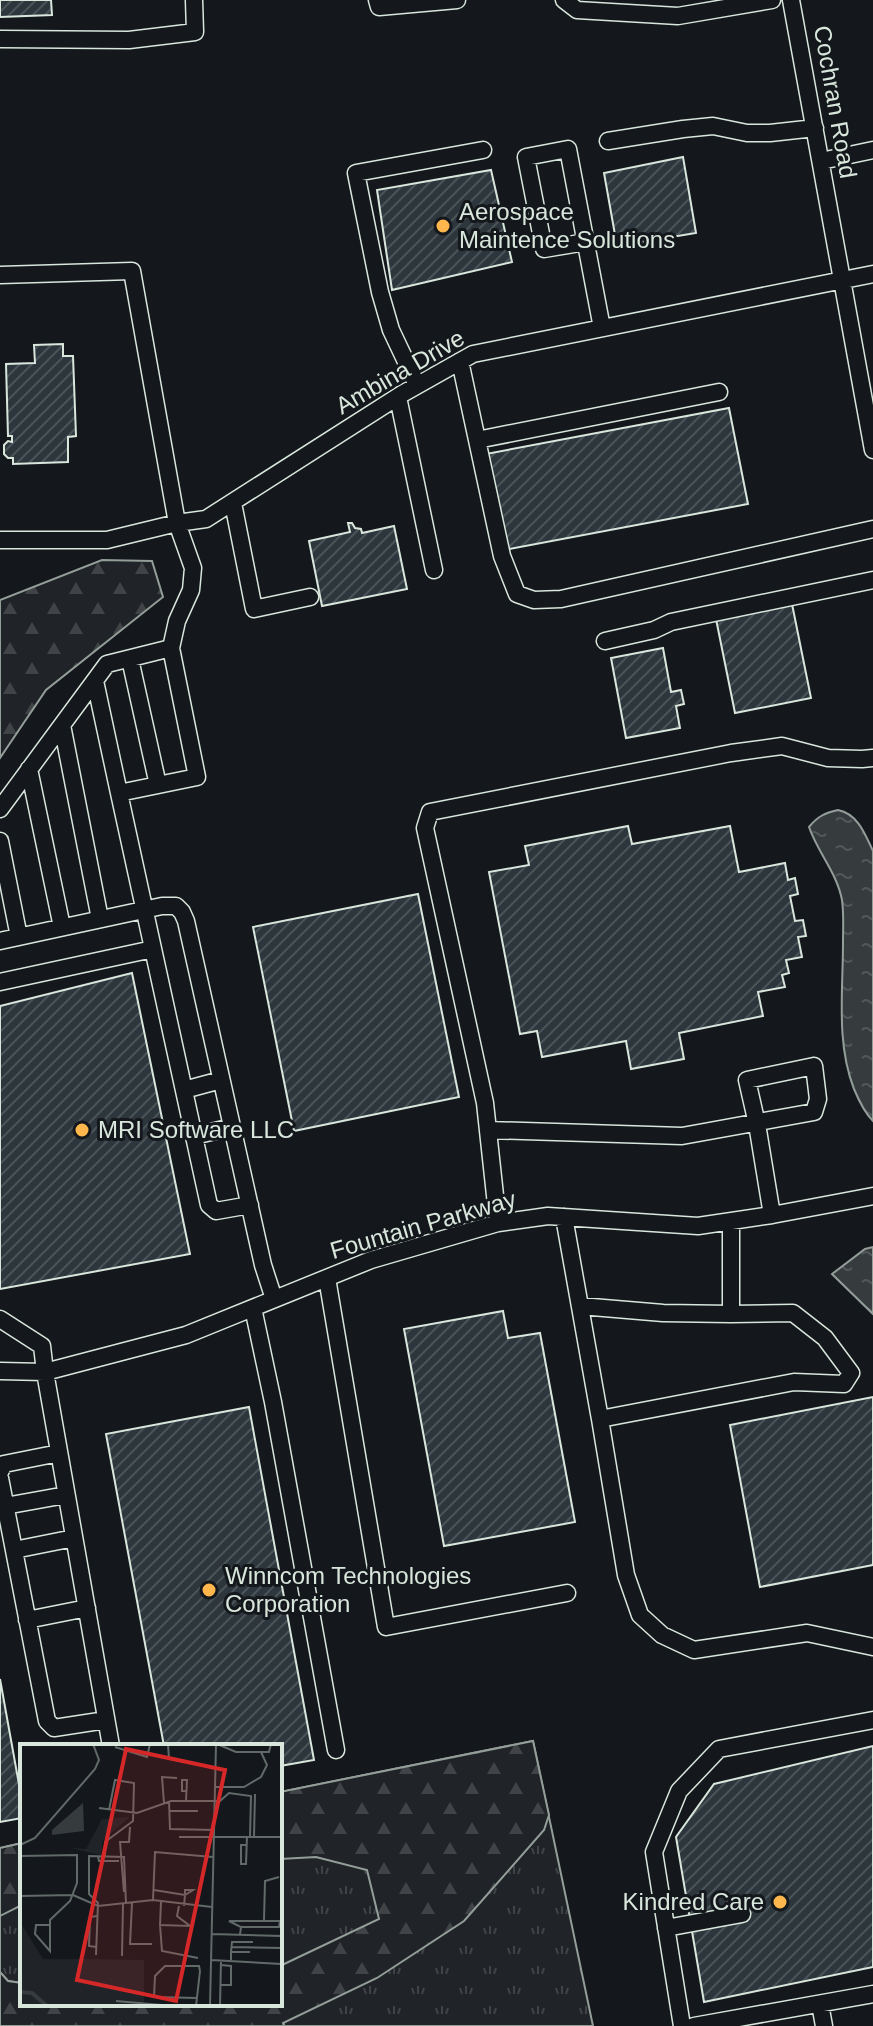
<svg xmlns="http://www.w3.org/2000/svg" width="873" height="2026" font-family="Arial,sans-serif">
<defs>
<pattern id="grass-tufts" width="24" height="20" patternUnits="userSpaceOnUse" patternTransform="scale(2)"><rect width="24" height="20" fill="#202428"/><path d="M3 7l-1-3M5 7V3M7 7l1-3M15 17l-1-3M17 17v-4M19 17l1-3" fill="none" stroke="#404447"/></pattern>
<pattern id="forest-firs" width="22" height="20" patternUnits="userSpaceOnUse" patternTransform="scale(2)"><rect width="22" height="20" fill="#202428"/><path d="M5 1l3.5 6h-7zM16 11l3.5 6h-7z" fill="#404447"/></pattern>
<pattern id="water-ripples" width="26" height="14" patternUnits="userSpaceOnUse" patternTransform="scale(2)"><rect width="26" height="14" fill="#363b3e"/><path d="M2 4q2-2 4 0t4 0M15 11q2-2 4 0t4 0" fill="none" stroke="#525759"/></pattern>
<pattern id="building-hatch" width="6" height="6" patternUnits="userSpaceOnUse" patternTransform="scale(2)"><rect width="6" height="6" fill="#2c363c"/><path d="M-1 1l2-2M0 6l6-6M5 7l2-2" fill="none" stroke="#4a5358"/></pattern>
</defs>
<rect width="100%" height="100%" fill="#14181c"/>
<path fill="url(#grass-tufts)" stroke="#939e99" stroke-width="2" d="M533,1741L593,2026H284L280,2004V1792Z
M22,1843V1983L8,1981L0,1972V1848Z"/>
<path fill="url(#forest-firs)" stroke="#939e99" stroke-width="2" d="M102,560L152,561L163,597L46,690L0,758V600Z
M533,1741L549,1815L544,1830L464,1921L377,1978L283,2023L284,2026H0V1972L8,1981L22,1983V2004H280V1966L379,1919L367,1870L316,1857L280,1859V1792Z
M22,1843V1905L0,1916V1848Z"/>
<path fill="url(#water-ripples)" stroke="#939e99" stroke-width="2" d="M838,810C858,814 865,834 873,851V1121C865,1113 859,1101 854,1089C836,1043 843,992 843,943C843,929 844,914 842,900C837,873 818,853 809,827C818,816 825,813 838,810Z
M873,1247V1314L832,1274L865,1249Z"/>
<path fill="url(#building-hatch)" stroke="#d8e6dc" stroke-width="2" d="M0,0H51L52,15L0,17Z
M683,157L696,233L617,246L604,173Z
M491,170L512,262L392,290L377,190Z
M63,344V356H73L76,436L68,437V462L13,464V458H8L4,454V445L8,441L12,442V436H8L6,364L35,363L34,345Z
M729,408L748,504L504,550L486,454Z
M348,523H352L355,528L361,529L362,533L394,526L407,589L322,606L309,541L350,532Z
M792,604L811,698L735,713L716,619Z
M663,648L671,692L681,690L684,704L676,706L680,728L626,738L611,658Z
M628,826L632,844L730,826L739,872L785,863L788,880L795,878L798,894L790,896L795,921L803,920L806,936L798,937L802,957L786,960L789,973L782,975L785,987L758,992L763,1016L679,1033L684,1059L631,1069L626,1041L542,1057L537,1031L520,1034L489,872L529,865L525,846Z
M418,894L459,1097L294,1131L253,927Z
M132,973L190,1254L0,1289V1006Z
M503,1311L508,1338L540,1333L575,1522L444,1546L404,1329Z
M873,1397V1565L760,1587L730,1425Z
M249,1407L314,1760L280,1766V1746H164L106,1434Z
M0,1679L22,1801V1818L0,1822Z
M873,1746V1967L704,2002L676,1837L714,1784Z"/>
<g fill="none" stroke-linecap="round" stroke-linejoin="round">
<g stroke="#d8e6dc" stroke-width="19">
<path id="minor" d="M377,0L379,7L457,0
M564,0L577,10L678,16L772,0
M791,0L873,450
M0,39L129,40L195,32L194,0
M608,141L683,129L713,126L747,133H770L815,128
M821,161L873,150
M586,242L544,249L526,157L568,149L602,328
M0,275L132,271L177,523L193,568L191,590L177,621L171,648L107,664L0,809
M460,361L502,556L517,594L534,600L561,599L873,529
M417,385L391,330L380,292L356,173L483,150
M398,397L434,570
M477,440L719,392
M233,503L254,609L310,597
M0,540H107L177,523L206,519L402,394L473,354L873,274
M605,641L654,630L671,622L873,580
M171,648L197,777L119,793L209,1205L216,1211L250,1205
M130,659L158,785
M95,681L119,793
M62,725L100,919
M29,769L62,927
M0,841L19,937
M0,941L162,906H176L182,912L186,921L263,1265L274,1299
M0,982L153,949
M184,1090L221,1080
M488,1130L682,1136L814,1112L818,1099L814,1066L747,1080L757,1124L772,1215
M194,1136L232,1127
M564,1217L600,1419L794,1382L844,1384L851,1373L825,1338L793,1313L731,1314V1222
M498,1223L485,1103L425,828L430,812L731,753L782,746L828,758L862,759L873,758
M327,1278L386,1627L567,1593
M580,1306L663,1313L731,1314
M253,1308L273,1402L336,1750
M0,1319L42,1346L45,1372L111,1746
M0,1371L45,1372L186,1335L371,1260L498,1223L548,1216L698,1226L772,1215L873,1196
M600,1419L626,1575L640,1615L662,1635L694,1650L807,1633L873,1647
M0,1472L4,1464L59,1453
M0,1478L47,1721L54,1728L106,1720
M5,1506L66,1495
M14,1550L74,1538
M27,1620L87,1608
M666,1928L742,1914
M820,2004L824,2026
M682,2026L654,1852L679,1791L719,1749L873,1720
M694,2026L873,1994"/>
</g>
<use href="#minor" stroke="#14181c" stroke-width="16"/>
</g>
<g fill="#ffb74d" stroke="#14181c" stroke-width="3">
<circle cx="443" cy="226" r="8"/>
<circle cx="82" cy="1130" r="8"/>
<circle cx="209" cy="1590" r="8"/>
<circle cx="780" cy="1902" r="8"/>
</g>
<g text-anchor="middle" stroke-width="6" stroke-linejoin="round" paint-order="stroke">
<g font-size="24" fill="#d8e6dc" stroke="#14181c">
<text transform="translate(835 102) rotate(80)" y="8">Cochran Road</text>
<text transform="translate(400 372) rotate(-30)" y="8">Ambina Drive</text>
<text transform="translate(423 1225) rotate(-16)" y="8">Fountain Parkway</text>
</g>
<g font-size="24" fill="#d8e6dc" stroke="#14181c" text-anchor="start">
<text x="459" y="220">Aerospace<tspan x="459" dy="28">Maintence Solutions</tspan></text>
<text x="98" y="1138">MRI Software LLC</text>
<text x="225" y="1584">Winncom Technologies<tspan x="225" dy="28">Corporation</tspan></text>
<text x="764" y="1910" text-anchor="end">Kindred Care</text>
</g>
</g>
<g transform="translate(20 1744)">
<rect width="262" height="262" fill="#14181c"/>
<path d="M50,215L124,216V261L91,260L89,242L59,231Z" fill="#202428"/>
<path d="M110,73L83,96L81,111L50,104L66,105L82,75ZM0,178L23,215L124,216V225L89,242L92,262H0ZM69,221L97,224L102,233L59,231L56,224Z" fill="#202428" fill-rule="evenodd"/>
<path d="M63,59L64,87L32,91V86Z" fill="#363b3e"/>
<path fill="none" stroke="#363b3e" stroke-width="4" d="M0,248L12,249L27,262"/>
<path fill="none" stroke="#626a69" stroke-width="2" d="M148,0L149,15L196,24M197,0L216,8H249L251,0M95,3L127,13L130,0M195,43H224L241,33L247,21L241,8M149,57L150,85L194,86M166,57L167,36H162V47H167M144,59L142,33L157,34M79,64L117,69L151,57H200L209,49L231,52L230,92M149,67H178M234,92L235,50M159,93H262M0,101L15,94L75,25L79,16L73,0M227,101H221V120H226L227,92M0,112L57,111V139L50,157L30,176V207L15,190L16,181H30M78,112L79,117H99M85,112V98L113,77L114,39L95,36L89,66M134,146L165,151L173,146H165V151L164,162M104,148L100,98H109L110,83M53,151L78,162L133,156L192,163M0,152L53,151M133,156L135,108L193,113M141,158L140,181L170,182L157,172L159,162M112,159L110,200H132M244,176L245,137L259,133M140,181L142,207L178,214M221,183H259L260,177M192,190L262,192M220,191L221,183L209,177H262M76,203L69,202L70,173L77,172M212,203L262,204V220M211,208L212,198H233M76,211L78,159L69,150V112L104,113L106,160M102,212L103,160M191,216L262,220M211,216V208H230M201,241H211V222L201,221M177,254L134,253L135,232L145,222H179L180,227M96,257L153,262M176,262L180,227M190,262L196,0M200,262L201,216"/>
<path fill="#d62828" fill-opacity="0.15" stroke="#d62828" stroke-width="4" d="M106,5L205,26L156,257L57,236Z"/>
<rect width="262" height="262" fill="none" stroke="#d8e6dc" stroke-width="4"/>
</g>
</svg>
